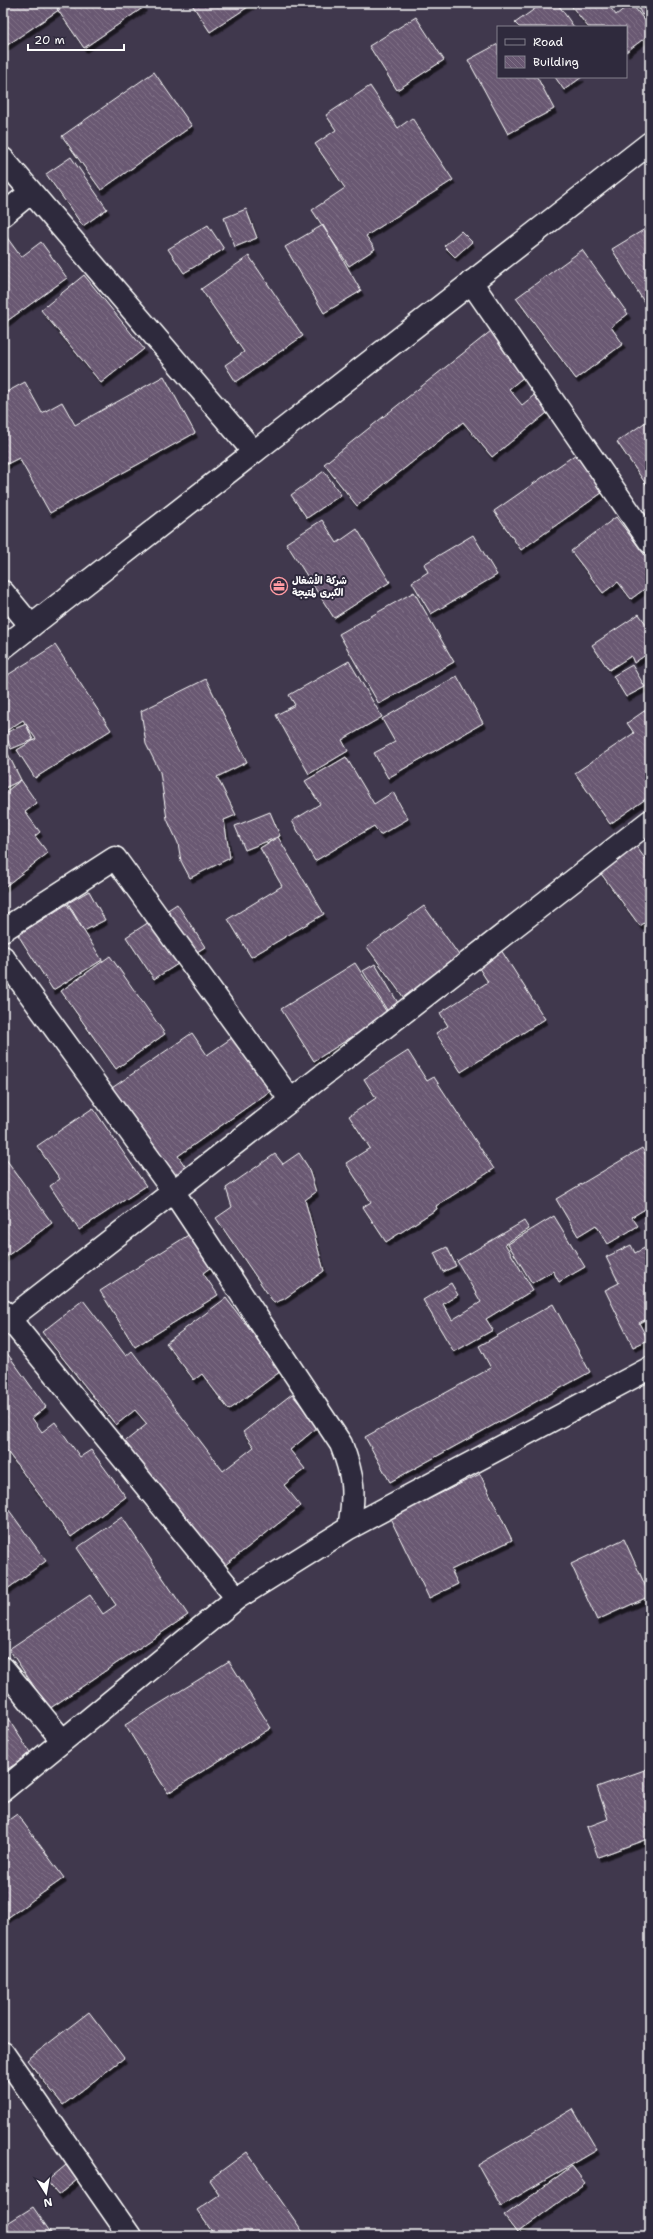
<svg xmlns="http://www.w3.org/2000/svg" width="653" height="2239" font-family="'Shantell Sans','Playpen Sans Arabic',sans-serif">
<defs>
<pattern id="building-back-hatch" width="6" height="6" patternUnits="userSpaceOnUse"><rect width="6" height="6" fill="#695872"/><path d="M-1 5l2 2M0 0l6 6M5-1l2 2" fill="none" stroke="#807187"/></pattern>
<filter id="shadow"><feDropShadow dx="2.5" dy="4.5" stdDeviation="0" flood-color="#0009"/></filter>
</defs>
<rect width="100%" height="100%" fill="#40384d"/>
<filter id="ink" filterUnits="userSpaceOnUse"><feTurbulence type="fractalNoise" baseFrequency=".025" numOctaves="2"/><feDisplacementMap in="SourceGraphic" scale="8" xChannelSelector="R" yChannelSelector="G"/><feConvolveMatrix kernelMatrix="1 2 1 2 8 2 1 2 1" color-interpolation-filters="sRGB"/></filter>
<g filter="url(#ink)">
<path fill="url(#building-back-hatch)" stroke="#fff" filter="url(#shadow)" d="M3,3H69L3,48Z
M66,3H141L144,7L84,48L57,9Z
M191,3H254L210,32Z
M543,3H557L574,27H519L515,23Z
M569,3H607L616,15L631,3L650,27V34L626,52V27H588Z
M636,3H650V11L642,15Z
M416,17L444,60L397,90L369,46Z
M498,44V77H537L554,109L508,134L468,60Z
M154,72L192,126L101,190L62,136Z
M555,77H582L564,90Z
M370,86L398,128L412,118L453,180L366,236L375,249L349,266L312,210L345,188L315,144L336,130L326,115Z
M71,157L107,209L83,226L46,174Z
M246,209L257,238L235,247L224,218Z
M208,225L224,249L184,273L168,249Z
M323,225L361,291L324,313L285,247Z
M650,226V312L612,249Z
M461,231L472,242L455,257L444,246Z
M3,232L21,257L41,242L67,278L3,324Z
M582,250L628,314L611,327L623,344L576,379L516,298Z
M249,256L303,336L236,382L225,365L244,352L201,289Z
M84,275L144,349L101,383L41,310Z
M496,327L531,371L509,389L522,405L538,392L552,409L492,457L463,422L357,506L324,464Z
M164,376L195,433L50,513L19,458L3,466V394L25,382L42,413L62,402L75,425Z
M650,419V490L617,442Z
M579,452L606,490L521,550L494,511Z
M324,471L341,495L307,518L291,495Z
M616,517L650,562V585L631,599L618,582L603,593L571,551Z
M322,520L337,543L357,529L390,582L334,618L286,543Z
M473,535L497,575L431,614L412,582L428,572L424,564Z
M414,592L454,662L379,704L339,634Z
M639,614L650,630V652L634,663L631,656L609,670L592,645Z
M55,645L111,730L35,778L17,750L36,739L23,720L3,733V678Z
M349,661L382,717L342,740L348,751L309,774L276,715L295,705L289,695Z
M632,665L645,687L626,697L613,676Z
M457,676L483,723L388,778L374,753L395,742L382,719Z
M206,679L247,762L217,777L236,815L224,820L230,858L190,878L181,861L178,843L167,819L160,772L146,744L141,711Z
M650,707V796L610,824L575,773L634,733L627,723Z
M26,724L33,740L11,749L5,733Z
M3,744L21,780L3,789Z
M346,757L374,804L393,792L408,819L380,835L374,826L315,861L292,821L320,804L305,781Z
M21,780L37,803L25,812L40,832L35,836L48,853L3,888V794Z
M270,812L280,836L245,850L235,826Z
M278,837L324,914L251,957L228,919L282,886L260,848Z
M635,845L647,861L650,859V919L640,926L599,871Z
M89,891L105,920L84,931L68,903Z
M67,904L102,960L53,990L18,935Z
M177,904L205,947L154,979L126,937Z
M424,906L461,958L404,998L367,947Z
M501,950L545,1019L461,1072L436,1033L448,1026L440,1013L488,982L477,965Z
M110,956L165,1034L116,1069L61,991Z
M355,963L388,1014L314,1061L281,1009Z
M375,964L401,1008L390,1015L363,971Z
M192,1033L207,1055L239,1033L276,1087L178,1156L189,1172L171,1185L106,1092Z
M408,1051L427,1081L434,1077L494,1169L436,1206L437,1209L386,1242L363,1207L371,1202L346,1163L370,1148L349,1116L376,1098L364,1079Z
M93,1108L146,1186L79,1230L50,1186L60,1179L37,1146Z
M642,1148L650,1162V1206L632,1217L638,1226L608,1244L596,1225L578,1236L556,1199Z
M299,1153L308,1167L316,1192L305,1200L324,1271L284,1299L274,1303L216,1218L232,1207L226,1188L275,1154L283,1164Z
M3,1155L52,1223L3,1259Z
M554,1216L585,1267L559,1282L553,1271L532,1283L508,1244Z
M650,1220V1235L644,1223Z
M524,1221L529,1229L505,1244L533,1290L486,1319L493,1330L454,1352L423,1300L451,1283L458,1295L443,1304L452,1320L481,1302L457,1261Z
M190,1234L211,1267L203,1273L218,1295L135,1347L100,1291Z
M631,1245L635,1253L650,1245V1317L639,1323L648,1340L633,1347L605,1290L619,1283L606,1257Z
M447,1247L456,1266L443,1272L434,1253Z
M226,1298L281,1371L229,1410L202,1374L194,1380L166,1343Z
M83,1300L126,1356L132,1351L223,1471L254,1447L243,1432L292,1394L318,1427L290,1450L305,1469L284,1485L301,1506L220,1569L122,1444L147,1424L135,1410L116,1425L42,1332Z
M553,1304L590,1372L390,1482L365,1437L491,1368L479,1346Z
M4,1349L46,1407L32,1418L42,1432L55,1422L80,1457L91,1450L126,1497L71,1537L3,1446Z
M480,1474L512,1540L451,1570L458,1584L429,1598L390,1518Z
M3,1502L46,1561L3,1592Z
M122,1517L188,1615L49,1709L9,1649L90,1595L103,1614L116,1605L77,1548Z
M624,1539L650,1596L597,1620L571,1564Z
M229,1661L271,1728L168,1793L125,1725Z
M3,1711L31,1754L3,1772Z
M650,1768V1838L598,1857L587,1827L608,1819L597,1787Z
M17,1814L64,1878L3,1921V1824Z
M89,2012L124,2058L63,2105L27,2060Z
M573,2109L597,2150L501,2206L478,2165Z
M247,2152L305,2235L304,2236H215L197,2210L219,2195L209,2180Z
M66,2165L77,2180L58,2195L47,2181Z
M572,2166L585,2183L517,2233L504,2216Z
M33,2207L53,2236H3V2226Z"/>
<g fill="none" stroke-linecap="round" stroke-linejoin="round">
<g stroke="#fff" stroke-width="25">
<path id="minor" d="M3,159L254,452
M3,215L31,192
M471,282L650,542
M3,592L31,626
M3,930L115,858L290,1099
M3,957L173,1191L341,1444C354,1477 355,1493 349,1528L237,1598L3,1311
M3,1324L650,821
M349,1528L650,1368
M3,1668L62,1740
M3,1790L237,1598
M3,2053L130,2236"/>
</g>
<g stroke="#fff" stroke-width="25">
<path id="primary" d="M3,648L650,143"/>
</g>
<use href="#minor" stroke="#2f2a3d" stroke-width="22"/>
<use href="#primary" stroke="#2f2a3d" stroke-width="22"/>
</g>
</g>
<defs>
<g id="office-ring" transform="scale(0.9)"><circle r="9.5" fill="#2f2a3d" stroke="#ff9aa2" stroke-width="1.5"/><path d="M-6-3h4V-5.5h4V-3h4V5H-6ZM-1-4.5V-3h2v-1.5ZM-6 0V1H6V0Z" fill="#ff9aa2"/></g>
</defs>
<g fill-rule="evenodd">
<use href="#office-ring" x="279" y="586"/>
</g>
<g text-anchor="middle" stroke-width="4" stroke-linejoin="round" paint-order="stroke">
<g font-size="10" font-weight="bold" fill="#fff" stroke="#2f2a3d" text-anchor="start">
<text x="292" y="584">شركة الأشغال<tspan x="292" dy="12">الكبرى لمتيجة</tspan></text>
</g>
</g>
<rect width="653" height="2239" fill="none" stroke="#2f2a3d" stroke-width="16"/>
<rect x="8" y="8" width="637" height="2223" fill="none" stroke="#fff" stroke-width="1.5" filter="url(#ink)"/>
<rect x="497" y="26" width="130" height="52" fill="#2f2a3d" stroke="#827f8b"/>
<rect x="505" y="39" width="20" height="6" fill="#2f2a3d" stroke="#827f8b"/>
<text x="533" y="46" font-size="12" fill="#ffffff">Road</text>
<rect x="505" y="56" width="20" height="12" fill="url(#building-back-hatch)" stroke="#827f8b"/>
<text x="533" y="66" font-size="12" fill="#ffffff">Building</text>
<g transform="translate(46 2193) rotate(169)" stroke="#2f2a3d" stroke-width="3" paint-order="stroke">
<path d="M0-3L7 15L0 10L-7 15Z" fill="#ffffff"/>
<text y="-6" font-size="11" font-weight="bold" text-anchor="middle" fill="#ffffff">N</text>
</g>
<path d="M28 44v6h96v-6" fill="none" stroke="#ffffff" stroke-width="2"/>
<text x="34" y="44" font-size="12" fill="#ffffff" stroke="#2f2a3d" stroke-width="3" paint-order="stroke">20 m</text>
</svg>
